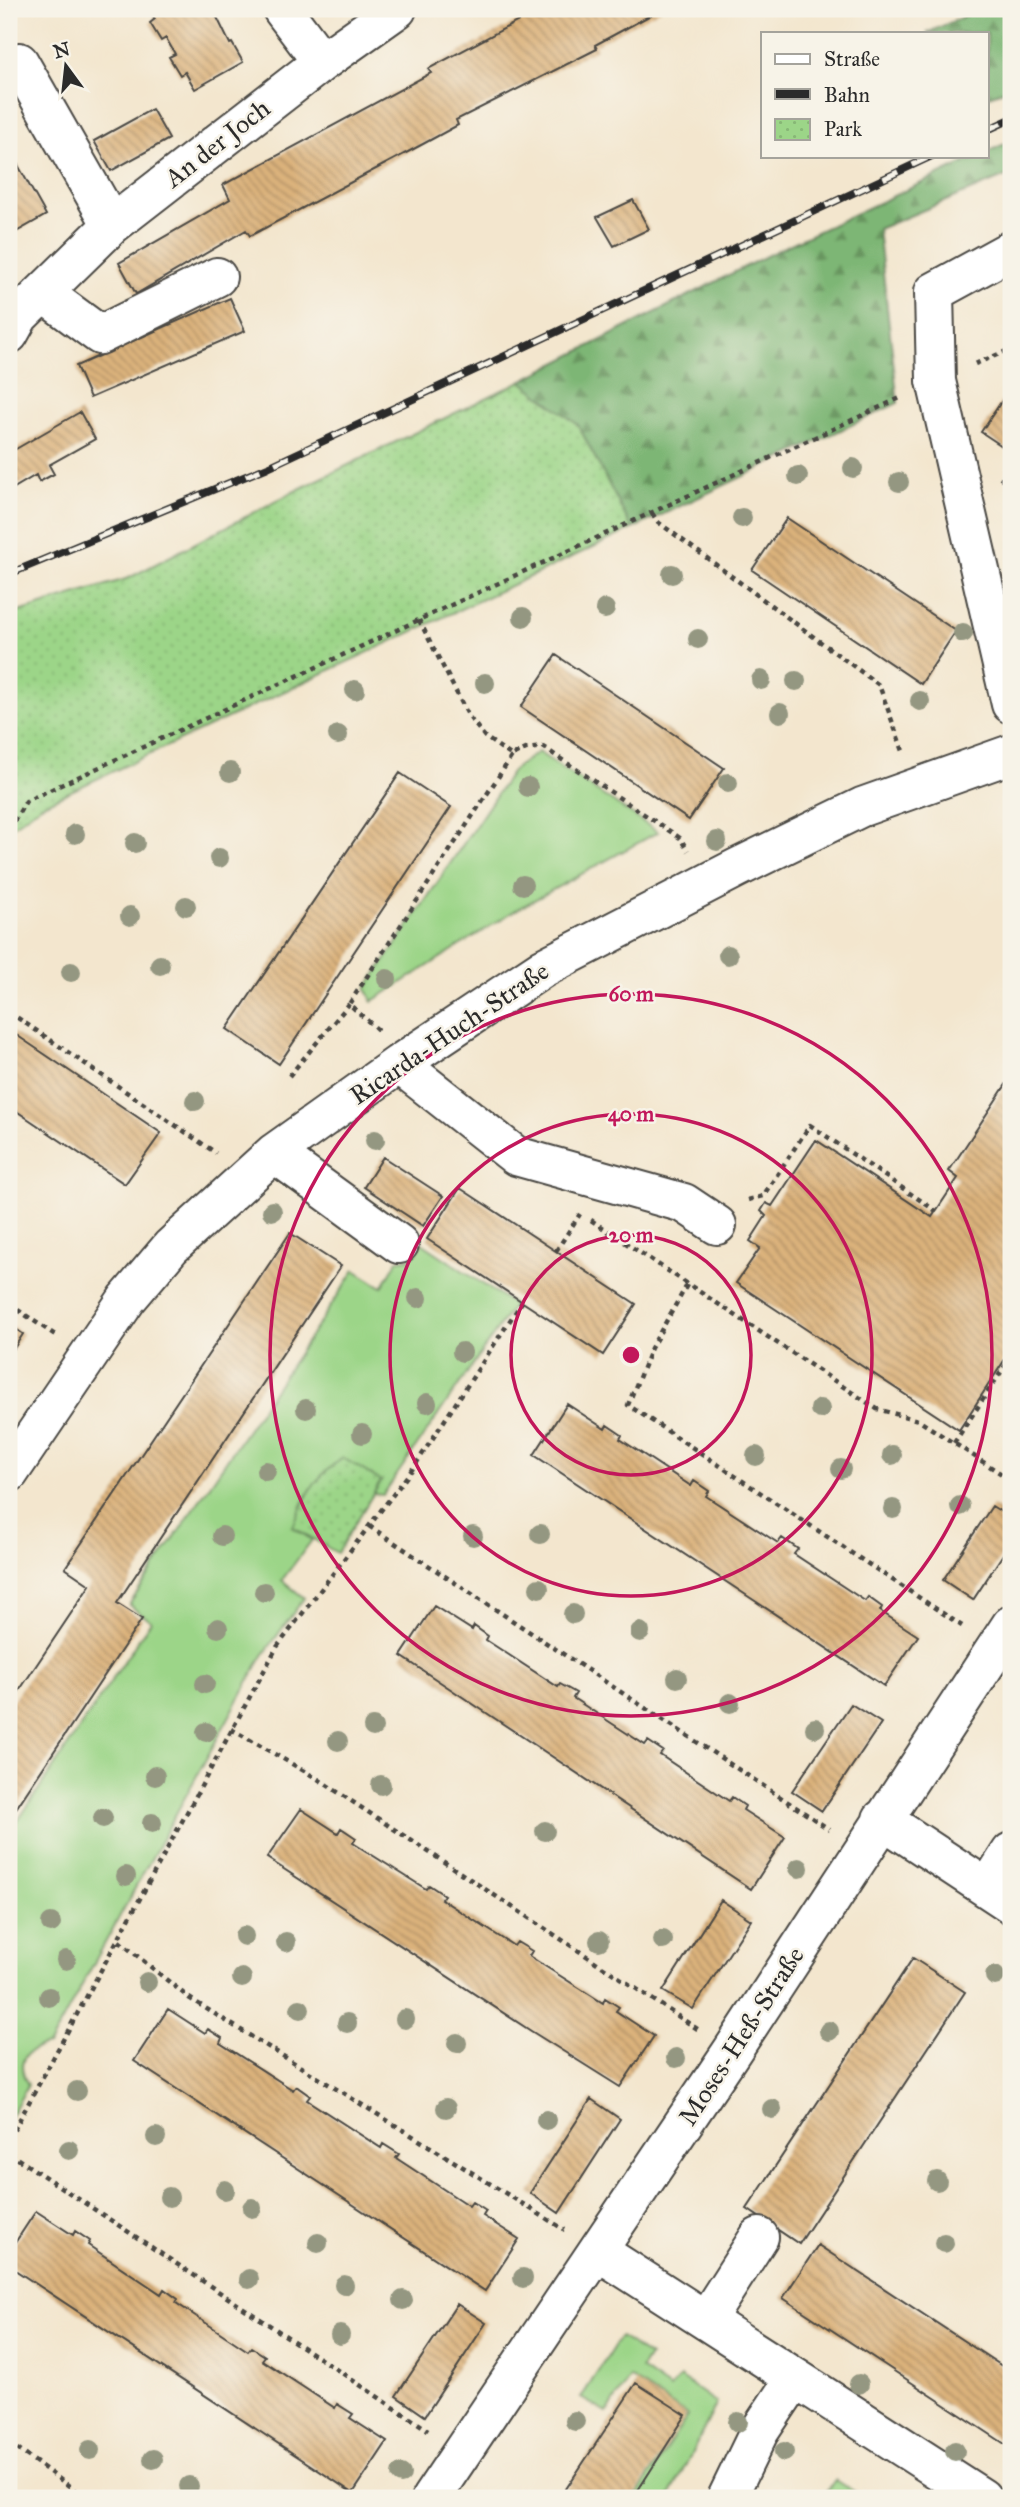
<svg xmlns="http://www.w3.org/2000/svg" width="1020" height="2507" font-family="'IM FELL Great Primer',serif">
<defs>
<pattern id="forest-firs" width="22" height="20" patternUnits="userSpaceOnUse" patternTransform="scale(1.75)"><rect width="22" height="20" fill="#7db674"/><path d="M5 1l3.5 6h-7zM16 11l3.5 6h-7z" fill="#67945f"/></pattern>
<pattern id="park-dots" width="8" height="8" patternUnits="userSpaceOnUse" patternTransform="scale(1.75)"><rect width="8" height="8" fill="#9cd588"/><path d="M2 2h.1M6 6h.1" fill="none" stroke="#87b776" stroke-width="1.8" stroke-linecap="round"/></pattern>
<pattern id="building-back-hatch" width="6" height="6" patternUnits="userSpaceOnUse" patternTransform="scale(1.75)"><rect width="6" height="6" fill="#dbb27c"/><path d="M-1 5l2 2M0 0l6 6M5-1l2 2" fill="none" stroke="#b29166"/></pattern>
</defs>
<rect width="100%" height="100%" fill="#f7f3e8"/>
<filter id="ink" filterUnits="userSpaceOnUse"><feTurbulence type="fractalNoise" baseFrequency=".0143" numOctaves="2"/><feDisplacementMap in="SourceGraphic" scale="14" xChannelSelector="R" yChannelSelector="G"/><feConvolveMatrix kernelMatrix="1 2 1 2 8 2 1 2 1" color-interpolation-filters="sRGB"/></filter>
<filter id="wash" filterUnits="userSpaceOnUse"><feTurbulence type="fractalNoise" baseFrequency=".00686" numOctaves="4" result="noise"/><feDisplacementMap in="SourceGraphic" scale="28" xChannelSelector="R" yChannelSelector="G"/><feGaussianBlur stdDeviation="1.57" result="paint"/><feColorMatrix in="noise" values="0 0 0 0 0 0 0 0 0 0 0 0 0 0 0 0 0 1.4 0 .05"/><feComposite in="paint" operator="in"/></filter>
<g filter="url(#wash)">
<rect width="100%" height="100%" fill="#f3e6ce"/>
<path fill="#9cd588" stroke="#64805a" stroke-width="2" d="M538,752L658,832L514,911L373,1001L366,989L513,770Z
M422,1243L514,1305L383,1495L373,1494L381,1481L293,1527L312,1540L282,1580L304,1598L262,1657L49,2045C24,2049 15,2062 28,2085L9,2119V1834L151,1621L129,1605L355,1270L382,1287L398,1260L411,1258Z
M620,2337L649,2356L641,2369L670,2389L680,2377L717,2403L669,2498H635L688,2415L630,2378L607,2413L581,2398Z
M836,2480L864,2498H820Z"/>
<path fill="url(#forest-firs)" stroke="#547050" stroke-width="2" d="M980,9H1011V87L987,97V33H927Z
M1011,141V174L878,229L898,403L632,529L578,425L521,381L780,249L979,156H987V152Z"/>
<path fill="url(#park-dots)" stroke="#64805a" stroke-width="2" d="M521,381L578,425L632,529L41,805L9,829V615L129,578L295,491Z
M343,1458L381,1481L337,1553L293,1527C305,1496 315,1476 343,1458Z"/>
<g id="blocks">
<path fill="url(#building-back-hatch)" d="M149,9H213L230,44L232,43L243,62L195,89L185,72L180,75L169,57L175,54L166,38L161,41L150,23L155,19Z
M541,9H662L595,45L597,49L456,120L458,125L423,144L250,236L246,230L136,294L119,263L230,199L223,185L431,73L428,69Z
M152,109L169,139L111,171L94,141Z
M9,149L46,215L9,236Z
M633,200L649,229L614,246L597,217Z
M230,298L245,331L90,398L76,366Z
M1011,387V452L981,432Z
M80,412L95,439L49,465L54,474L39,482L36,475L9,491V453Z
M787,518L956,631L921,684L752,570Z
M556,655L724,768L689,820L521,707Z
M400,773L451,807L279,1064L227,1029Z
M9,1030L161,1133L125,1184L9,1106Z
M1011,1077V1263L1009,1267L1011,1269V1350L959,1430L736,1283L760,1248L750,1241L766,1216L761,1211L766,1203L772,1206L816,1140L932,1217L958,1178L949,1171Z
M383,1157L443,1196L423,1226L364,1187Z
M460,1188L636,1304L603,1355L427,1239Z
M290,1233L341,1266L117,1603L142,1619L9,1819V1706L90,1585L65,1568Z
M9,1324L23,1334L9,1356Z
M567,1404L605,1429L607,1425L622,1435L620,1439L691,1486L694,1481L709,1491L706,1496L778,1543L782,1538L798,1549L794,1554L865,1601L868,1597L882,1607L880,1611L918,1636L884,1686L534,1455Z
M992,1506L1011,1518V1542L973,1600L943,1580Z
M434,1606L472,1630L474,1626L488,1636L486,1640L558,1687L560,1684L576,1693L573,1698L645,1745L648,1741L663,1751L660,1755L729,1801L732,1797L745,1806L743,1810L785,1837L751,1889L401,1656Z
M851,1704L881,1723L822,1811L792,1791Z
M301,1809L338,1833L341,1828L356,1838L353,1843L426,1889L429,1885L444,1895L441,1899L514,1946L517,1942L532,1951L529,1956L603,2003L605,1998L619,2007L616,2011L654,2036L620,2087L531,2031L267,1858Z
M721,1900L751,1920L693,2009L663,1991Z
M913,1958L965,1992L799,2244L747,2209Z
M168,2009L205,2033L208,2029L222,2038L220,2043L293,2090L296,2086L310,2096L307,2100L381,2148L383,2144L399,2154L396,2158L469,2206L472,2202L486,2211L483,2216L519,2239L485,2291L134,2061Z
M591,2099L620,2119L559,2213L530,2193Z
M36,2211L73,2235L75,2231L90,2241L88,2245L161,2294L164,2289L178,2299L176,2303L248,2351L251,2347L265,2356L262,2360L335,2408L337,2404L353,2414L350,2418L387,2442L353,2493L9,2266V2252Z
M818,2245L1011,2372V2448L783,2298Z
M457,2304L486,2323L425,2416L396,2396Z
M636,2383L686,2415L633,2498H560Z"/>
</g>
</g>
<g filter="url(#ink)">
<use href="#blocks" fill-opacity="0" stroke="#494743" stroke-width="2"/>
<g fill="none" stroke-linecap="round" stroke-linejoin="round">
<g stroke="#494743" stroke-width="42">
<path id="minor" d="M282,9L322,62
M19,62L112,225
M1011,250L934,292L936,381L1011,704
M43,293L100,335L217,277
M9,334L19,316L112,225L322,62L397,9
M399,1064L516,1156L684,1203L717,1225
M274,1153L399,1244
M9,1473L127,1299L171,1247L274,1153L399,1064L543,968L737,868L862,807L1011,754
M882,1819L1011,1904
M988,1888L1011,1852
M598,2251L982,2498
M706,2320L759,2237
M431,2498L732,2051L1011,1625
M727,2498L759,2432L795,2378"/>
</g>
<path stroke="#494743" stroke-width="4.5" stroke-dasharray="5 5" stroke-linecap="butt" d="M975,364L1011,349
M1000,480L1008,474L1011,476
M652,513L658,522L879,685L903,751
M419,620L469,717L485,737L512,756L526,749L543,747L680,838L688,851
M9,830L26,801L900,398
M9,1012L216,1153
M378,1030L349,1004L512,756
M289,1076L349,1004
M748,1200L763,1196L810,1125L936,1211
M591,1220L877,1409L918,1420L1011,1480
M556,1251L580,1214
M687,1285L651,1348L628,1405L962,1626
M9,1304L55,1335
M954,1443L1011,1357
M369,1526L829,1829
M231,1729L318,1779L699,2030
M119,1941L189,1998L565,2230
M9,2139L277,1647L414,1467L522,1302
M9,2153L428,2430
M9,2443L86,2498"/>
<use href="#minor" stroke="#fff" stroke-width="38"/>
<g stroke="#2b2b2b" stroke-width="8">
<path id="rail" d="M987,130L1011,119
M9,574L268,467L932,156"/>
</g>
<use href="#rail" stroke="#f7f3e8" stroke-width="5" stroke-dasharray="16" stroke-linecap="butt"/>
</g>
<g fill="#949781">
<circle cx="853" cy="468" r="10"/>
<circle cx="798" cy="476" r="10"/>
<circle cx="899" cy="482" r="10"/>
<circle cx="742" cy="518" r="10"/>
<circle cx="672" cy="574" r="10"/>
<circle cx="605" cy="609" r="10"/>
<circle cx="523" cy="617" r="10"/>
<circle cx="963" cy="633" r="10"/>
<circle cx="698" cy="639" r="10"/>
<circle cx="761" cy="680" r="10"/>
<circle cx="796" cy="681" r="10"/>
<circle cx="485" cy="683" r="10"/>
<circle cx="355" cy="690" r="10"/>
<circle cx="920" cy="701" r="10"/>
<circle cx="780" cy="713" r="10"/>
<circle cx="338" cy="735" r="10"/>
<circle cx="230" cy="772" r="10"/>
<circle cx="728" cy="783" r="10"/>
<circle cx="528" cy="787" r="10"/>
<circle cx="75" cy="834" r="10"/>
<circle cx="717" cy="841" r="10"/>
<circle cx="135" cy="843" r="10"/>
<circle cx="219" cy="858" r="10"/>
<circle cx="523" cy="885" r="10"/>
<circle cx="186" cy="906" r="10"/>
<circle cx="130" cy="916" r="10"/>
<circle cx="728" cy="955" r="10"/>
<circle cx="160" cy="965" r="10"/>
<circle cx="71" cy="972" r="10"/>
<circle cx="387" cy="979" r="10"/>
<circle cx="195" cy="1101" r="10"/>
<circle cx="375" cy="1140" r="10"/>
<circle cx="272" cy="1211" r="10"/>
<circle cx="418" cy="1298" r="10"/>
<circle cx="462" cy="1352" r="10"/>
<circle cx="427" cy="1403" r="10"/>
<circle cx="306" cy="1409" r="10"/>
<circle cx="820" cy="1409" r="10"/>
<circle cx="362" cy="1434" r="10"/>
<circle cx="892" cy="1455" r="10"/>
<circle cx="756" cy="1456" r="10"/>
<circle cx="841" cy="1469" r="10"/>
<circle cx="266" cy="1471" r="10"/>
<circle cx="960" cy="1506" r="10"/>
<circle cx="893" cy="1509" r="10"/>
<circle cx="540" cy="1534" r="10"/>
<circle cx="222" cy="1536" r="10"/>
<circle cx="473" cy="1536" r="10"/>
<circle cx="539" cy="1588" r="10"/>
<circle cx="264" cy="1592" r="10"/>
<circle cx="573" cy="1614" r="10"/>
<circle cx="218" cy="1628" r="10"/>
<circle cx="640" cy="1632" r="10"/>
<circle cx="677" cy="1678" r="10"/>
<circle cx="205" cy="1684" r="10"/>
<circle cx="730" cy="1703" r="10"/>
<circle cx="373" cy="1727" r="10"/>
<circle cx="815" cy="1728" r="10"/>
<circle cx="206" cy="1732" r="10"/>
<circle cx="338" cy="1741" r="10"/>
<circle cx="155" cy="1776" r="10"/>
<circle cx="381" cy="1785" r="10"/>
<circle cx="103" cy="1818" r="10"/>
<circle cx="152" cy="1823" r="10"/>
<circle cx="545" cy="1831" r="10"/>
<circle cx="799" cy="1868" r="10"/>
<circle cx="126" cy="1876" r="10"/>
<circle cx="51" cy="1923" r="10"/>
<circle cx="244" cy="1936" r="10"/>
<circle cx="663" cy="1940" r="10"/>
<circle cx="599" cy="1941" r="10"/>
<circle cx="286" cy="1942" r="10"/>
<circle cx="66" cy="1960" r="10"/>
<circle cx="995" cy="1976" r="10"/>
<circle cx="242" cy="1978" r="10"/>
<circle cx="147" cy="1982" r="10"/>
<circle cx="49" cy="1997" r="10"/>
<circle cx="300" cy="2009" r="10"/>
<circle cx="405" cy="2019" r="10"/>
<circle cx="347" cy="2023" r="10"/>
<circle cx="829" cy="2031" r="10"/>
<circle cx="457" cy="2043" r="10"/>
<circle cx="676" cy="2058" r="10"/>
<circle cx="77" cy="2091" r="10"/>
<circle cx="446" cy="2108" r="10"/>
<circle cx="772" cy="2109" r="10"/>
<circle cx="546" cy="2120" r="10"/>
<circle cx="156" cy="2137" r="10"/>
<circle cx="69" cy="2150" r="10"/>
<circle cx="937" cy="2181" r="10"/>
<circle cx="225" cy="2190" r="10"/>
<circle cx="169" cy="2197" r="10"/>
<circle cx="252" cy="2208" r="10"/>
<circle cx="318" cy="2243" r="10"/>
<circle cx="944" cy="2243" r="10"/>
<circle cx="523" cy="2278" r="10"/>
<circle cx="249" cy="2279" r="10"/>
<circle cx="344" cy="2285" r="10"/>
<circle cx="403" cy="2300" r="10"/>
<circle cx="340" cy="2335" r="10"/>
<circle cx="859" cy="2384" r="10"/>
<circle cx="575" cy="2421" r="10"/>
<circle cx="738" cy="2422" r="10"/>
<circle cx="90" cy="2450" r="10"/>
<circle cx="955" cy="2451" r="10"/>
<circle cx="784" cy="2452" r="10"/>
<circle cx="153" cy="2459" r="10"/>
<circle cx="401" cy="2474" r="10"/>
<circle cx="189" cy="2486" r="10"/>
</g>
</g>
<g fill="none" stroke="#c2185b" stroke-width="3.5">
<circle cx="631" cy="1355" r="120"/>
<circle cx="631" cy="1355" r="241"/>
<circle cx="631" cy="1355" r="361"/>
</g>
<g text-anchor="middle" stroke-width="5" stroke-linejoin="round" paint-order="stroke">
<g font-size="26" fill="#2b2b2b" stroke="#f7f3e8">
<text transform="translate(217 143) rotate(-38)" y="9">An der Joch</text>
<text transform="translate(449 1033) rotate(-34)" y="9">Ricarda-Huch-Straße</text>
<text transform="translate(741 2036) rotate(-57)" y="9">Moses-Heß-Straße</text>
</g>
</g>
<circle cx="631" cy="1355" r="10" fill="#c2185b" stroke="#f7f3e8" stroke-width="3.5"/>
<g font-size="21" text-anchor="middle" font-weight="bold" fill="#c2185b" stroke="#f7f3e8" stroke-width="5" stroke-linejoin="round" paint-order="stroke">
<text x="631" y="1001">60 m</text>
<text x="631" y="1121">40 m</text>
<text x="631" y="1242">20 m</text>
</g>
<rect width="1020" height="2507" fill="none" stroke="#f7f3e8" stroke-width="35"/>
<rect x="761" y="32" width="228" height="126" fill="#f7f3e8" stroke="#a5a39c" stroke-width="2"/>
<rect x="775" y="54" width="35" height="10" fill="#ffffff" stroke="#a5a39c" stroke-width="2"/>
<text x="824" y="66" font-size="21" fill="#2b2b2b">Straße</text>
<rect x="775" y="89" width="35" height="10" fill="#2b2b2b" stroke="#a5a39c" stroke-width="2"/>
<text x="824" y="102" font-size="21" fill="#2b2b2b">Bahn</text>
<rect x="775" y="119" width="35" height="21" fill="url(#park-dots)" stroke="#a5a39c" stroke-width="2"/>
<text x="824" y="136" font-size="21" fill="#2b2b2b">Park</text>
<g transform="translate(66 66) rotate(345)" stroke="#f7f3e8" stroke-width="5" paint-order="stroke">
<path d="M0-5L12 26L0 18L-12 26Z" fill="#2b2b2b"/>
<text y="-10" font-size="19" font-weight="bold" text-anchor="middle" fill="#2b2b2b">N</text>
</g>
</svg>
